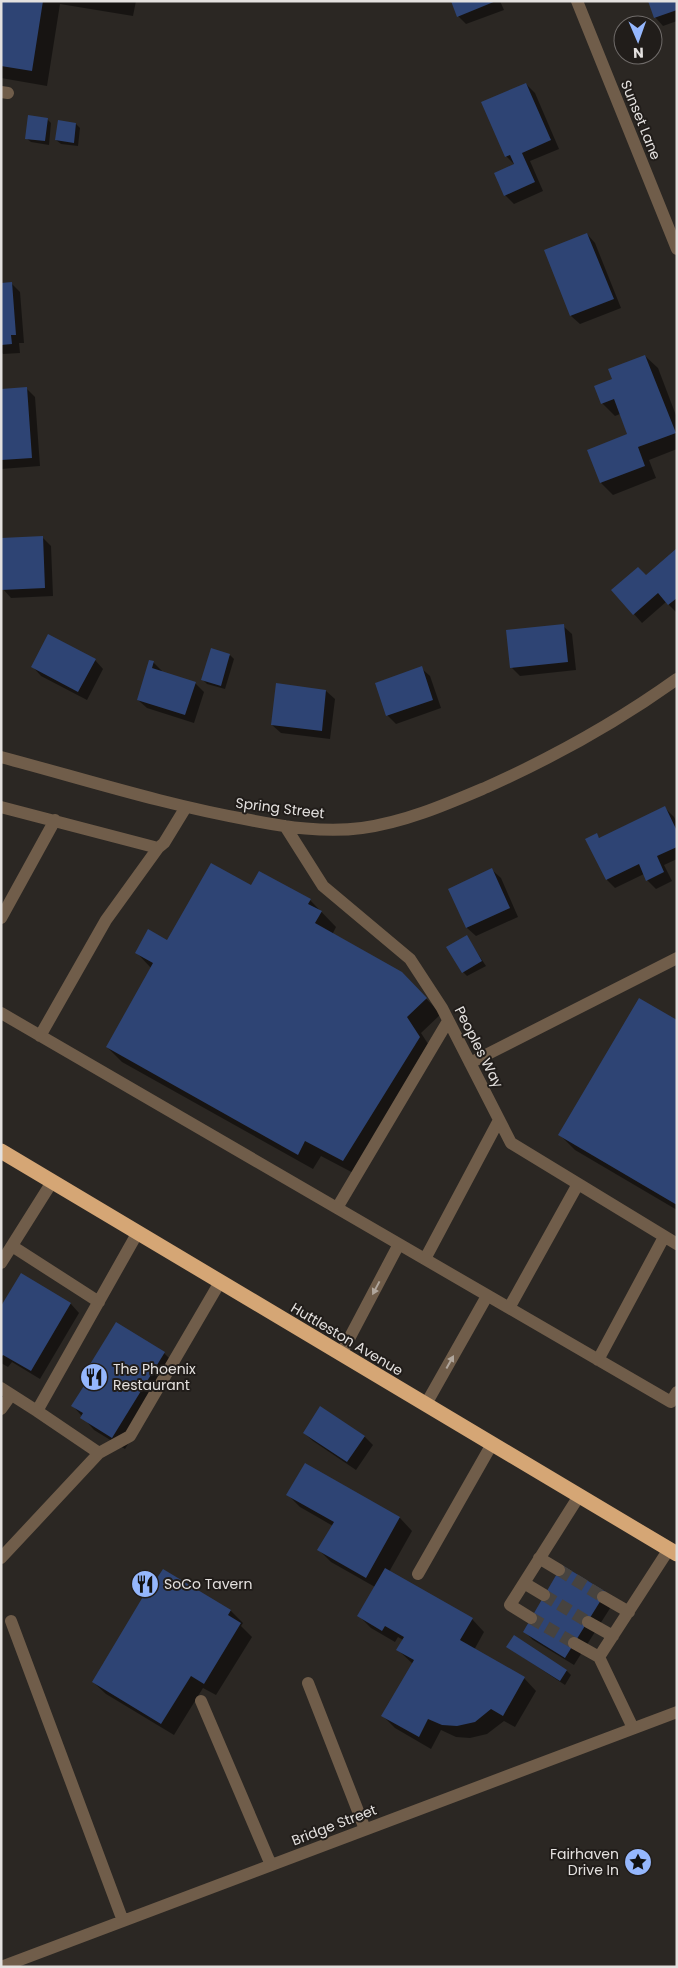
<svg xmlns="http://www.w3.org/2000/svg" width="678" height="1968" font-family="Poppins,sans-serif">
<rect width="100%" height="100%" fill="#2b2723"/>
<path fill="#0007" d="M1,1H136L133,16L60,4L47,86L1,78Z
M452,1H500L504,10L466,24L458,16Z
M677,1V21L663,26L655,17Z
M526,84L535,93L559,149L530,161L543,191L514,204L505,195L515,165L506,156Z
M47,119L51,123L49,145L31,142L26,138Z
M59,122L76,124L80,128L78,146L61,144L56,140Z
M587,234L595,243L621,308L580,324L571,316Z
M11,283L20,292L24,343H19L20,353L3,354L1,352V284Z
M645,356L658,368L677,418V449L649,460L656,478L613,495L601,483L628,435L620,414L615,416L602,403L614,380Z
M27,389L35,397L40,466L1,469V390Z
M43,538L51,546L53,596L11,598L3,589Z
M677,550V613L666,602L642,623L634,614L646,576Z
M563,626L572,634L576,670L520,676L512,668Z
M230,655L234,659L225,689L207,684L203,680Z
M95,660L103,669L87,700L41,676L33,667Z
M153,662L162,671L161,672L195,683L204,692L194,723L147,708L138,700Z
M421,668L430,676L441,708L396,724L388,716L376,683Z
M326,691L335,699L330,739L281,733L272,725Z
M665,808L674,817L677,823V859L664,865L672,881L656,889L647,880L644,874L615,888L607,880L597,835L600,839Z
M492,870L501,878L518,917L476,936L467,928L450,889Z
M252,887L310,900L336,927L332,935L417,989L441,1014L421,1033L434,1053L359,1176L321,1156L313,1169L122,1062L107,1047L151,968L136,952L168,942Z
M466,936L486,966L467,976L463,972Z
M677,1022V1210L575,1150L560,1135Z
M21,1275L71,1304L79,1313L40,1379L12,1362L8,1367L1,1363V1308Z
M164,1353L176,1365L125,1449L94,1430L73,1406Z
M304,1433L364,1436L373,1445L356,1470L313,1441Z
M305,1464L400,1518L412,1531L389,1572L472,1619L484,1632L474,1650L524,1678L536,1691L515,1727L504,1721L487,1734L470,1738L456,1737L441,1730L431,1749L395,1728L383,1716L413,1664L398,1650L403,1640L398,1637L395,1642L371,1628L358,1615L375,1587L331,1562L319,1550L333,1526L300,1507L288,1495Z
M163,1570L231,1611L243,1623L241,1626L252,1637L216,1695L203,1688L174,1735L106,1694L93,1682L144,1597L137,1590L157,1580Z
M605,1593L614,1602L574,1665L533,1640L524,1631Z
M514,1637L567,1671L571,1675L565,1685L512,1650Z"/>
<path fill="#2e4474" d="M1,1H43L32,71L1,66Z
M451,1H496L457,17Z
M648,1H677V10L654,18Z
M526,83L551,140L522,153L535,182L504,196L494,173L514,164L510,155L505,157L481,102Z
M28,115L48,118L45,141L25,139Z
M58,120L76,123L74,143L55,140Z
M587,233L614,299L570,316L544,250Z
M12,282L16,335H11L12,344L1,345V283Z
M645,355L676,433L638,447L645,466L600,483L587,450L627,434L614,399L601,404L594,386L612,379L608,369Z
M27,387L32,458L1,460V389Z
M43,536L45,588L1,590V538Z
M677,548V598L668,605L658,593L633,615L611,590L638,567L646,575Z
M564,624L568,662L510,668L506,630Z
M48,634L96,659L78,692L31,667Z
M211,648L230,654L221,686L201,680Z
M149,660L154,661L152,668L196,682L185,715L137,700Z
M422,666L433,700L386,716L375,683Z
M276,683L326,690L322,731L271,725Z
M665,806L677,831V847L657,856L664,872L646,881L639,864L606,880L585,839L597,833L599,838Z
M211,863L251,885L259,871L311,899L308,904L322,911L315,923L402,972L427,998L407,1017L420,1037L343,1161L305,1141L298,1155L106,1047L153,963L135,953L148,929L167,940Z
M492,868L510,908L466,928L448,889Z
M467,935L482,961L462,973L446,947Z
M639,998L677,1020V1205L558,1135Z
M21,1273L71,1303L31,1371L3,1355L1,1357V1306Z
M116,1322L165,1352L112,1438L80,1418L83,1413L71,1406L89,1378L84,1374Z
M320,1406L365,1436L347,1462L303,1433Z
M305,1463L400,1517L366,1578L317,1550L334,1522L286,1495Z
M562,1565L606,1592L565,1658L523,1632Z
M385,1568L473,1618L460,1640L525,1677L503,1716L491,1709L475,1722L457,1726L442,1725L428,1719L419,1737L381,1716L414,1660L396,1650L404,1637L385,1626L382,1631L357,1616Z
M163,1569L231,1610L228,1615L241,1623L204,1684L191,1676L161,1724L92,1682L144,1595L136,1590L147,1572L157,1578Z
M514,1635L567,1670L560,1681L506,1647Z"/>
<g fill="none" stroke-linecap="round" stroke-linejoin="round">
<path stroke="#47433f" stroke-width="12" stroke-dasharray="12 6" stroke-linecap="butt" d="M559,1570L603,1597
M544,1595L588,1622
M531,1618L574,1643"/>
<path stroke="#705d4a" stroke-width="12" d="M577,1L677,249
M1,92L8,93
M1,757C84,779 165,805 250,820C286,827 325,833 362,828C406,822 447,804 487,787C554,757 617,722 677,679
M1,807L158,848
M285,826L323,886L410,959L442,1008L511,1143L677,1244
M1,918L55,820
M1,1013L671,1402L677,1392
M40,1036L106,920L158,848L164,843L186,807
M470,1063L677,958
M337,1208L448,1021
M12,1246L99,1302
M425,1259L499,1120
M1,1263L52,1182
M509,1308L578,1184
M341,1354L399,1244
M598,1360L664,1237
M1,1388L37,1411
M426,1404L487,1296
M1,1409L11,1395
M99,1453L130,1436L220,1282
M1,1558L99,1453L37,1411L138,1232
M539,1558L559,1570
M418,1574L492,1444
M524,1583L544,1595
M603,1597L629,1612
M531,1618L510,1605L579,1496
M11,1621L123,1921
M588,1622L613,1636
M574,1643L599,1657
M308,1683L365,1829
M201,1701L271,1865
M633,1728L599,1657L669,1549
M1,1967L677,1712"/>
<path stroke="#d5a675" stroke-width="15" d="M1,1151L677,1554"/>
</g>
<defs><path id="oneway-solid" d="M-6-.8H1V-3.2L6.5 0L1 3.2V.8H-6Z" transform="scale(1.25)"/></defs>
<g fill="#b0a69c">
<use href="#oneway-solid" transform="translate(376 1288) rotate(118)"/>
<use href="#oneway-solid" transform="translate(450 1362) rotate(-61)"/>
</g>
<defs>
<g id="restaurant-disc" transform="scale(1.4375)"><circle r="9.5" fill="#95b7fd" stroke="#211d1a"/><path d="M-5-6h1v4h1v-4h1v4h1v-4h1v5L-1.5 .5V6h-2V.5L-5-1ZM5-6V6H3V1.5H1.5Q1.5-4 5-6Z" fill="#111"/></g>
<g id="sight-disc" transform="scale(1.4375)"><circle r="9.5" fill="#95b7fd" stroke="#211d1a"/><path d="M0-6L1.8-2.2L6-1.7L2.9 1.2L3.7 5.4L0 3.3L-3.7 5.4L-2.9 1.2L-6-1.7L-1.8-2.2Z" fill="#111"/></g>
</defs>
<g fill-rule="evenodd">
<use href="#restaurant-disc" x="94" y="1377"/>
<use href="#restaurant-disc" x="145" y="1584"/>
<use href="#sight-disc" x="638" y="1862"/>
</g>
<g text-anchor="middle" stroke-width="4" stroke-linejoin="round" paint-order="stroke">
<g font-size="14" fill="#e4e1df" stroke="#211d1a">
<text transform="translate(641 120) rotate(68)" y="5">Sunset Lane</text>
<text transform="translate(280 808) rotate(7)" y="5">Spring Street</text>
<text transform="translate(479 1047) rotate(63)" y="5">Peoples Way</text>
<text transform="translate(347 1339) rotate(31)" y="5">Huttleston Avenue</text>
<text transform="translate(334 1825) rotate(-21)" y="5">Bridge Street</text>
</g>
<g font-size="14" fill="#e4e1df" stroke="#211d1a" text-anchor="start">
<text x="113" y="1374">The Phoenix<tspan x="113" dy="16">Restaurant</tspan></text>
<text x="164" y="1589">SoCo Tavern</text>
<text x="619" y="1859" text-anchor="end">Fairhaven<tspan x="619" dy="16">Drive In</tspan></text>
</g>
</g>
<rect width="678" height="1968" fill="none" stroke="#e4e1df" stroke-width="5"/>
<g transform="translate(638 40) rotate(178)"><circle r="24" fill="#211d1a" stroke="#6f6b69"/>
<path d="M0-4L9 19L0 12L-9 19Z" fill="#95b7fd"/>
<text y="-8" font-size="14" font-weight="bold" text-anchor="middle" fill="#e4e1df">N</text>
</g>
</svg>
